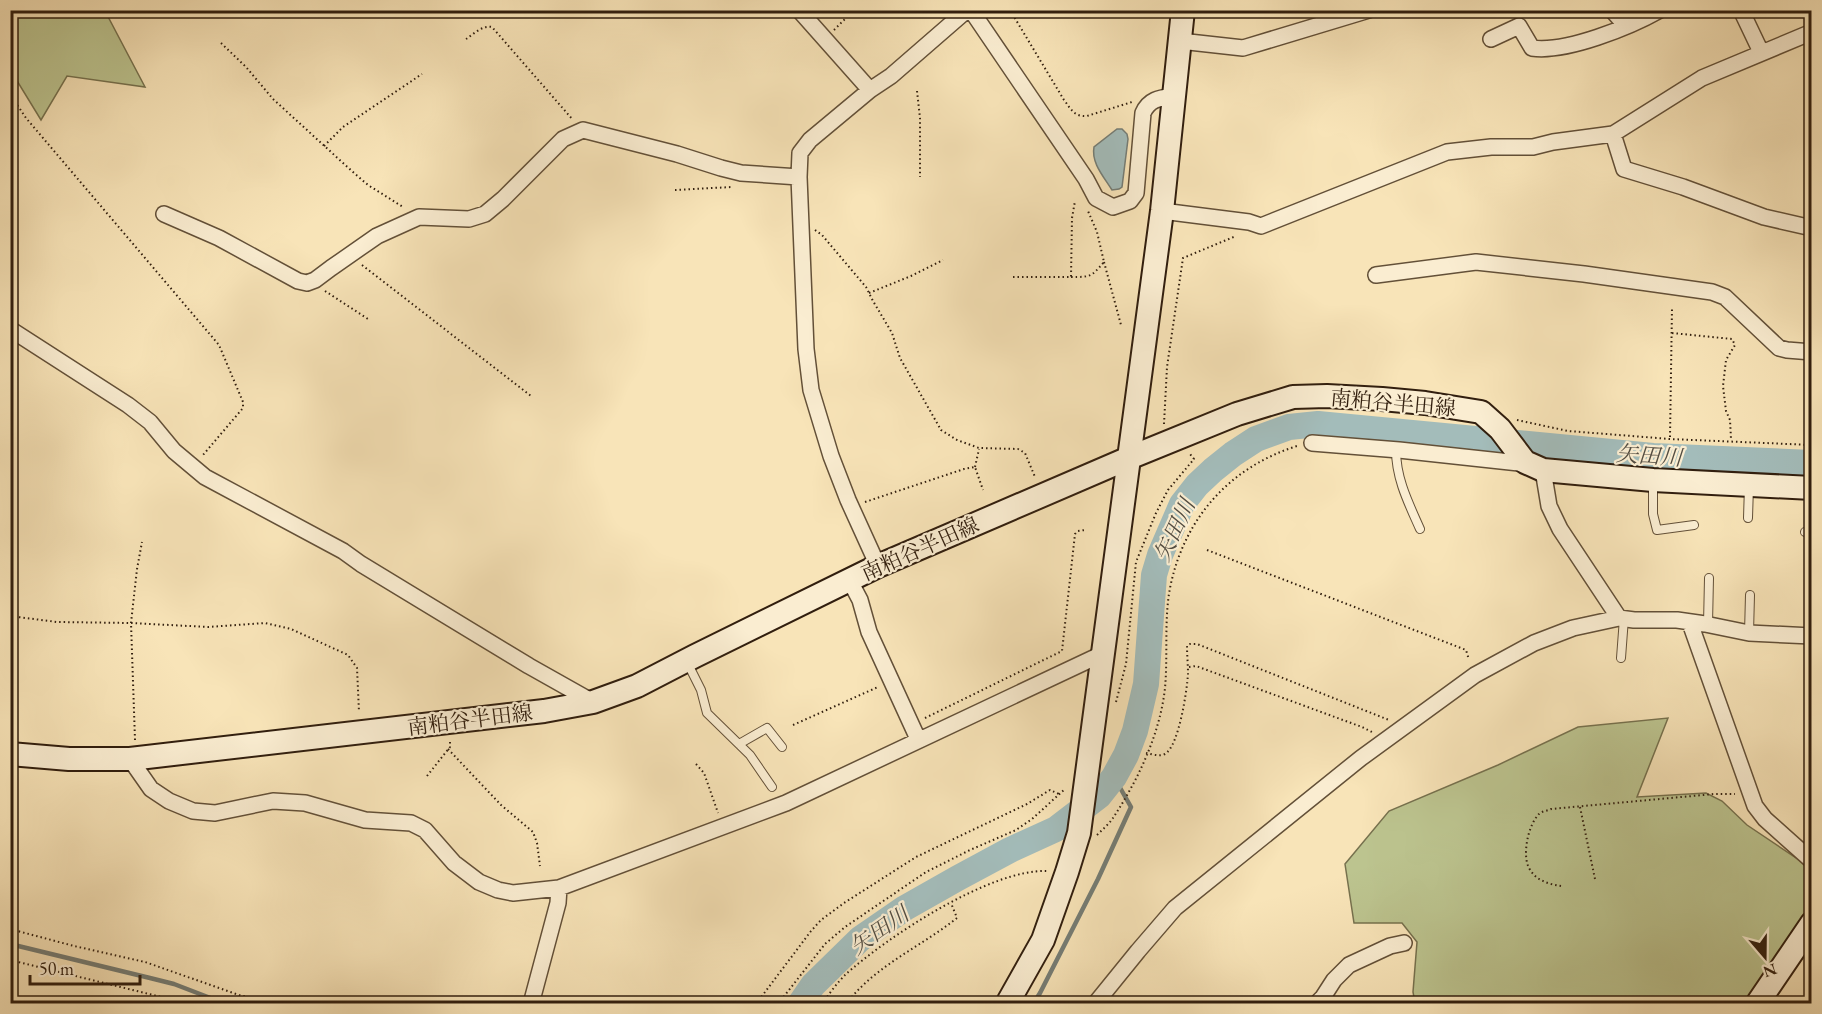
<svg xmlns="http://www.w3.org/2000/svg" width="1822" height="1014" font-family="'EB Garamond','Noto Serif JP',serif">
<rect width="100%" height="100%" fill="#f8e4b8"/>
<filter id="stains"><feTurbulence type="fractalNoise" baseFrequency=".00333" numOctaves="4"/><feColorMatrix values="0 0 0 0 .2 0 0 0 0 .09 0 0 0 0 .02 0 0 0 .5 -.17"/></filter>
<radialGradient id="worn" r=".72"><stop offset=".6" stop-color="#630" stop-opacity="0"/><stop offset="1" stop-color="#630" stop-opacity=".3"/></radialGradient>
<path fill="#bcc48f" stroke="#76714e" stroke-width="1.5" d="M11,10L105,11L145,87L67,76L41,120L11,71Z
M1668,718L1637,797L1706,793L1722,801L1747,825L1808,866L1811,874V912L1747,1003H1415L1413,992L1417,942L1402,923H1354L1345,864L1389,811L1498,765L1578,727Z"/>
<path fill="#a3bcba" stroke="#757d75" stroke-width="1.5" d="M1117,129H1122L1127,134L1128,139L1122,187L1119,189L1112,190C1104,177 1091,163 1094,147Z"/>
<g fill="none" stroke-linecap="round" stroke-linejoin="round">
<path stroke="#757d75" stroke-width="4.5" d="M10,944L150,978L174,984L226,1004
M1033,1004L1040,993L1098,879L1131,807L1114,777"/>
<path stroke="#a3bcba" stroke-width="26" d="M800,1004L813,985L860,939L905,908L958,878L1010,850L1056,829L1099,796L1114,777L1126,755L1135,731L1146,684L1154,575L1160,555L1182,504L1197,485L1213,470L1233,454L1256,439L1289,427L1318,424L1653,456L1812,463"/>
<g stroke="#635038" stroke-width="10">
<path id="lane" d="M1396,450C1396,479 1409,504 1420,529
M1653,482V514L1657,530L1694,525
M1748,518L1749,486
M1805,532L1812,533
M1708,624L1709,578
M1749,633L1750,595
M1621,658L1624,618
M687,662L701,690L707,713L750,755L772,787
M739,744L767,728L782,747"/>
</g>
<g stroke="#635038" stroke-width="18">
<path id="street" d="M799,10L870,90
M971,10L1086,179L1096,198L1113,207L1130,201L1136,193L1143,113C1149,99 1160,98 1174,96
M1612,10L1626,26
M1741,10L1761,52
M1491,39L1519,26L1532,48C1566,53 1630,27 1660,10
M1180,41L1243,48L1369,10
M1613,134L1624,169L1683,187L1764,217L1812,228
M1162,211L1249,222L1261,226L1447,152L1491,147H1533L1553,142L1613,134L1702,78L1812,32
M164,214L219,238L298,281L307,283L315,280L331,268L377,236L419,217L469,219L485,214L503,199L563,139L583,130L677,154L721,168L741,173L799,177
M1376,275L1476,262L1584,274L1712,292L1725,297L1779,348L1787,350L1812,352
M10,329L128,405L150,422L174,451L205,477L343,551L361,564L529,666L593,702
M1312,443L1399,450L1519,463L1525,462
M1543,470L1549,506L1560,529L1619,618
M878,566L848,500L831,456L811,390L806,349L799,177L800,153L810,140L870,90L891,76L967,10
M850,581L860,600L869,632L918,739
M1690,623L1755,806L1765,819L1812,861
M130,759L151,789L169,801L193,811L215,813L273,801L305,803L365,820L411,823L425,830L454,863L479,882L498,890L513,893L559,888L786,803L1102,654
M531,1004L558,903L559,888
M1095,1004L1138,951L1175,908L1361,758L1475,675L1534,643L1573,628L1619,618L1634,620H1677L1705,624L1749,633L1812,636
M1316,1004L1323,997L1334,980L1349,965L1390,946L1404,943"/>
</g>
<g stroke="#311e0e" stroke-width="26">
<path id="secondary" d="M10,754L69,759H130L544,711L593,702L637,686L695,656L878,566L1129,458L1237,414L1293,397L1327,396L1382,399L1425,403L1481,412L1500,429L1525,462L1543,470L1653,480L1812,488
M1007,1004L1043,940L1067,872L1079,833L1162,211L1183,10
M1757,1004L1812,923"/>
</g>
<path stroke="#311e0e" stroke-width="2" stroke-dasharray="1.5 3" stroke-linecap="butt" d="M1010,10L1064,100C1071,109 1074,117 1087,116L1132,102
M834,30L854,10
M466,39C474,34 482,25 492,27L573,120
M221,43L246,67L273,99L354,173L368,185L403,207
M917,91L920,118V177
M10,94L26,118L219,345L243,402V408L203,455
M324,146L343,127L422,74
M675,190L732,187
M815,230L822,235L866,287L873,301L892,333L900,358L941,430L957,440L979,448L1018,449L1025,453L1035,477
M1104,262L1121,325
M362,265L531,396
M1013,277H1071L1072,218L1075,201
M1071,277C1091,277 1091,277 1104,262L1097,232L1088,211
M325,291L368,319
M869,293L911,276L943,260
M1672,333L1732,339L1735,345L1726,360L1723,386L1726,411L1730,420L1731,439
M1517,420L1568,431L1670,439L1812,445
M1164,424L1167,367L1183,258L1236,236
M1670,437L1672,308
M975,467L979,449
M865,502L964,469L975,467L983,490
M1207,550L1466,650L1469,660
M10,616L57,622L131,623L208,627L265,623L291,629L348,655L357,668L359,712
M1189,667L1196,666L1362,727L1372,732
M1116,702L1126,664L1136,562L1156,513L1168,490L1194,459L1190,454
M925,718L1062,651L1075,534L1078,531L1085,530
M793,725L878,687
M135,740L131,623L137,569L142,542
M448,749L501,805L533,832L537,843L540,866
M1146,753C1152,754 1159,757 1165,754C1179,746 1187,690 1188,674C1188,665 1187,655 1187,646L1190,644H1197L1389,720
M696,764L704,773L718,813
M427,776L450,747V740
M1580,807L1595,879
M1097,835C1103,829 1109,824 1113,818C1138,780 1160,734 1165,688C1168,655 1164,620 1170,588C1184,518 1230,467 1297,446
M1561,886C1549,884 1536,881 1529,868C1522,855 1528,825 1539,814C1542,811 1547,811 1551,809L1714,794H1735
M10,929L74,946L145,962L239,995L278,1004
M10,960L190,1004
M756,1004L811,931L821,920L844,903L916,857L1027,804L1050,790L1059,794
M778,1004L825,944L845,927L926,872L970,850L1016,830L1032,819L1065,789
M822,1004C829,994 837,983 845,975C887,937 990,869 1047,871
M846,1004C876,965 919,948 957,918L951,903"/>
<use href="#lane" stroke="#faedd1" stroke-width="8"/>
<use href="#street" stroke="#faedd1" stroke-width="15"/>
<use href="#secondary" stroke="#faedd1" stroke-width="22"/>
</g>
<g text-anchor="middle" stroke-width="4.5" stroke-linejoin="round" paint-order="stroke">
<g font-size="21" fill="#311e0e" stroke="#faedd1">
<text transform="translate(1393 403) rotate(5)" y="7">南粕谷半田線</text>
<text transform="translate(920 549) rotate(-24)" y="7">南粕谷半田線</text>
<text transform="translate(470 720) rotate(-7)" y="7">南粕谷半田線</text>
</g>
<g font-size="22" font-style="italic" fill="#534d42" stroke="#faedd1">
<text transform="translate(1649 455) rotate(4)" y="8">矢田川</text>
<text transform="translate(1174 530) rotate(-65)" y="8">矢田川</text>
<text transform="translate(879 930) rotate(-35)" y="8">矢田川</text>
</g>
</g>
<rect width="1822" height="1014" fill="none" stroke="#f8e4b8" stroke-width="36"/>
<rect x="12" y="12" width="1798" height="990" fill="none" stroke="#311e0e" stroke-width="3"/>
<rect x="18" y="18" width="1786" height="978" fill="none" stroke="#311e0e" stroke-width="1.5"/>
<g transform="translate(1765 957) rotate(160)" stroke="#faedd1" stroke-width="4.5" paint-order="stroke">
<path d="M0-4.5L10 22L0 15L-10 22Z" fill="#311e0e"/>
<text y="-9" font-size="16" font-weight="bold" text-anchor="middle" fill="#311e0e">N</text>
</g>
<path d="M30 975v9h110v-9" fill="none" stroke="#311e0e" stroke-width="3"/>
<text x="39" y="975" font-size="18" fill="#311e0e" stroke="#faedd1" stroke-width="4.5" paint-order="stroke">50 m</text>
<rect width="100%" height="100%" filter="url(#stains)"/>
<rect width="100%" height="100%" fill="url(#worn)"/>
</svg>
